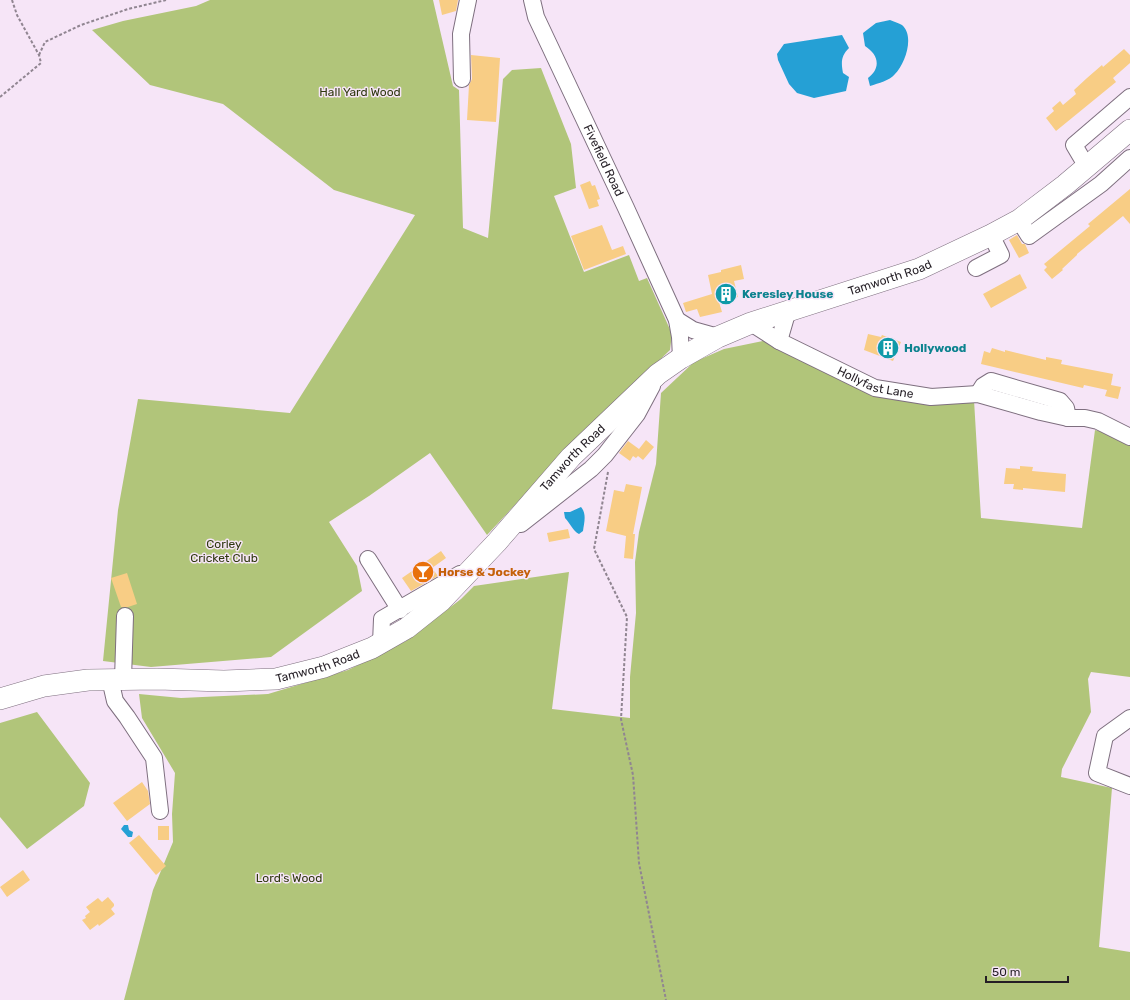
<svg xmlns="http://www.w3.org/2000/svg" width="1130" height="1000" font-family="Rubik,sans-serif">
<rect width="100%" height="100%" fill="#f6e5f7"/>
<path fill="#b1c57a" d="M210,0H433L453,86L459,90L463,228L488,238L503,79L512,70L541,68L571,144L576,188L554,196L584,272L629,255L639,281L647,278L672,334L670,350L563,453L487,535L430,453L369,496L329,522L357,566L362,591L271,657L151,667L103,661L118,510L138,399L290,413L415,215L334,190L223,104L150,85L92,30L123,21L196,6Z
M767,340L841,380L974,400L981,518L1082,528L1095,430L1110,434L1130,444V677L1091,672L1088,679L1091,712L1062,769L1061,777L1112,788L1099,947L1130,952V1000H124L153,890L173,842L172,814L175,773L142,718L139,694L181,698L268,694L348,670L406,641L461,599L474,586L569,572L552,709L630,718V677L636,613L635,562L639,532L656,464L661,393L694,362L724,349Z
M37,712L90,783L84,806L27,849L0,817V723Z"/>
<path fill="#25a0d5" d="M890,20C894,22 899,23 902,25C915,36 905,64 895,74C889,81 879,83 870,86L868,78C881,68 879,55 865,46L863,33L876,23Z
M842,35L849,48C841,56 841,62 843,73L849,77L846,91L814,98L797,93L789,84L778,60L777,54L784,44Z
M581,507C587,514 584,523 583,531L579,534C573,531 570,523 565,518L564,512H570Z
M124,825H128L129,830L133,832L132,837H128L121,829Z"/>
<path fill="#f8cd85" d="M439,0H458L456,11L442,15Z
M1124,49L1130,55V63L1113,78L1116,82L1056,131L1046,118L1054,111L1052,108L1060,101L1063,105L1076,94L1074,90L1087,78L1102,65L1103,67Z
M471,55L500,58L496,122L467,120L469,85L472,79Z
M590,181L592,186L595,185L600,199L597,200L599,206L589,209L580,185Z
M1130,189V224L1123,216L1077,254V255L1062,269L1063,270L1052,279L1044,270L1047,267L1044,264L1090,226L1088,224Z
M602,225L612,250L623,246L626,254L584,270L571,236Z
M1017,235L1022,244H1025L1029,253L1019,258L1009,240Z
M741,265L744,279L734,281L738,297L719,302L722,312L700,317L697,309L686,312L683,303L712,294L708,275L721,272V270Z
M1020,274L1027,288L991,308L983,294Z
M868,334L881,337L882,335L901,342L893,361L864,350Z
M992,348L1005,352V350L1046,360V357L1062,360L1061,364L1113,374L1111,385L1121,387L1118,399L1105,396L1107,390L1084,385L1083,388L981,364L984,351L990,353Z
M646,440L654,447L643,460L638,456L636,458L633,456L630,461L619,453L628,441L639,449Z
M1020,466L1033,467L1032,471L1066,474L1065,492L1023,488V490L1013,489L1014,484H1004L1006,468L1020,469Z
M626,484L642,487L633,534H635L633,559L624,558L626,536L606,531L614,490L624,492Z
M568,529L570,538L549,542L547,533Z
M441,551L446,558L432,568L438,576L411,591L402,578Z
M127,573L137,604L128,607H121L111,578Z
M142,782L148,791L150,804L127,821L113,803Z
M158,826H169V840H158Z
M139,835L166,866L156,875L129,843Z
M23,870L30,880L7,897L0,887Z
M108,897L114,904V906L111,909L115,914L99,926L98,924L90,930L82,920L86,918L85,916L90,912L86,907L98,898L102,902Z"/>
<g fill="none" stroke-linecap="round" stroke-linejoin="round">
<g stroke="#7e6f7f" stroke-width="18">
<g id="minor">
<path id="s1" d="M532,0L536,17L626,208L677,320L680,337L681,358"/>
<path d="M462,79L461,34L468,0"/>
<path d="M1087,167L1074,145L1130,97"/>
<path d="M1019,220L1029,236L1101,184L1130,158"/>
<path d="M976,268L1001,255L991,235"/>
<path d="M677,320L693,330L718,337"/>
<path id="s2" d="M751,323L779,341L875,388L931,397L978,394L1041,412L1068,418H1085L1098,421L1130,437"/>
<path d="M779,341L788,310"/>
<path d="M978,394L983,386L991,381L1060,401L1066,408L1068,418"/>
<path d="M521,524L591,469L605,455L637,414L652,386"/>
<path d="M368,559L400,610"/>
<path d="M381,643L382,619L460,574"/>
<path d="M110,679L115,701L127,717L154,758L160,811"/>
<path d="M123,679L125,616"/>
<path d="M1130,718L1105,736L1097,773L1130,786"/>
</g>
</g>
<g stroke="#7e6f7f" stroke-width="22">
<g id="major">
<path id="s3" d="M0,699L44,686L88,680L157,679L224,681L276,679L324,667L372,648L407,628L441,601L497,542L571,457L658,374L681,358L718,337L751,323L919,269L991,235L1019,220L1065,185L1130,130"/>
</g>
</g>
<path stroke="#908591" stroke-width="2" stroke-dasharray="3 2" stroke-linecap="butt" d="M39,55L45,42L81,25L128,9L166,0
M0,97L41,63L39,55L17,15L12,0
M608,472L594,549L627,617L621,719L625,738L633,775L639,863L666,1000"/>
<use href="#minor" stroke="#fff" stroke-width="16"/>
<use href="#major" stroke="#fff" stroke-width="21"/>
</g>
<defs>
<g id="building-disc" transform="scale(1.15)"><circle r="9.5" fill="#0f9aa8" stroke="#f6e5f7"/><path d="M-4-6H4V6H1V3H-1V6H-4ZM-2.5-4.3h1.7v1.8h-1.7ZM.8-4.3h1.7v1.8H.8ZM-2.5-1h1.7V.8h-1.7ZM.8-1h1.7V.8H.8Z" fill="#fff"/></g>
<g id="bar-disc" transform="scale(1.15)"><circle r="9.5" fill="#e8710a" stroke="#f6e5f7"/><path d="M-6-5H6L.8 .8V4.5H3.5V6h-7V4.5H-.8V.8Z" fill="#fff"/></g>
</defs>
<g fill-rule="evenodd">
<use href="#building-disc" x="726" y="294"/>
<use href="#building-disc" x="888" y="348"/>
<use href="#bar-disc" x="423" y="572"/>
</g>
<g text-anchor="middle" stroke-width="3" stroke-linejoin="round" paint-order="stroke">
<g font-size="12" fill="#2e370e" stroke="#f6e5f7">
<text x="360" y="96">Hall Yard Wood</text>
<text x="224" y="548">Corley<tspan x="224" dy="14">Cricket Club</tspan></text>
<text x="289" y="882">Lord's Wood</text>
</g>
<g font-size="12" fill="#241e25" stroke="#f6e5f7">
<text dy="4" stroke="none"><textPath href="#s1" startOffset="176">Fivefield Road</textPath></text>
<text dy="4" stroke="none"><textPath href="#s3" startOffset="1030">Tamworth Road</textPath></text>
<text dy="4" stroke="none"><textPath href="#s2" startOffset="139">Hollyfast Lane</textPath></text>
<text dy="4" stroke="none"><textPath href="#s3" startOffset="658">Tamworth Road</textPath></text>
<text dy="4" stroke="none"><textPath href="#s3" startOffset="322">Tamworth Road</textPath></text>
</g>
<g font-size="12" font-weight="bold" fill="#0d838f" stroke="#f6e5f7" text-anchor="start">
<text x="742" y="298">Keresley House</text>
<text x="904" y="352">Hollywood</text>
</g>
<g font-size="12" font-weight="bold" fill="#c56008" stroke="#f6e5f7" text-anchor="start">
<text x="438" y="576">Horse &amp; Jockey</text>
</g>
</g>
<path d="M986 976v6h82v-6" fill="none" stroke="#241e25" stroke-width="2"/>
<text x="992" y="976" font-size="12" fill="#241e25" stroke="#f6e5f7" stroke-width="3" paint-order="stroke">50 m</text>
</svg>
